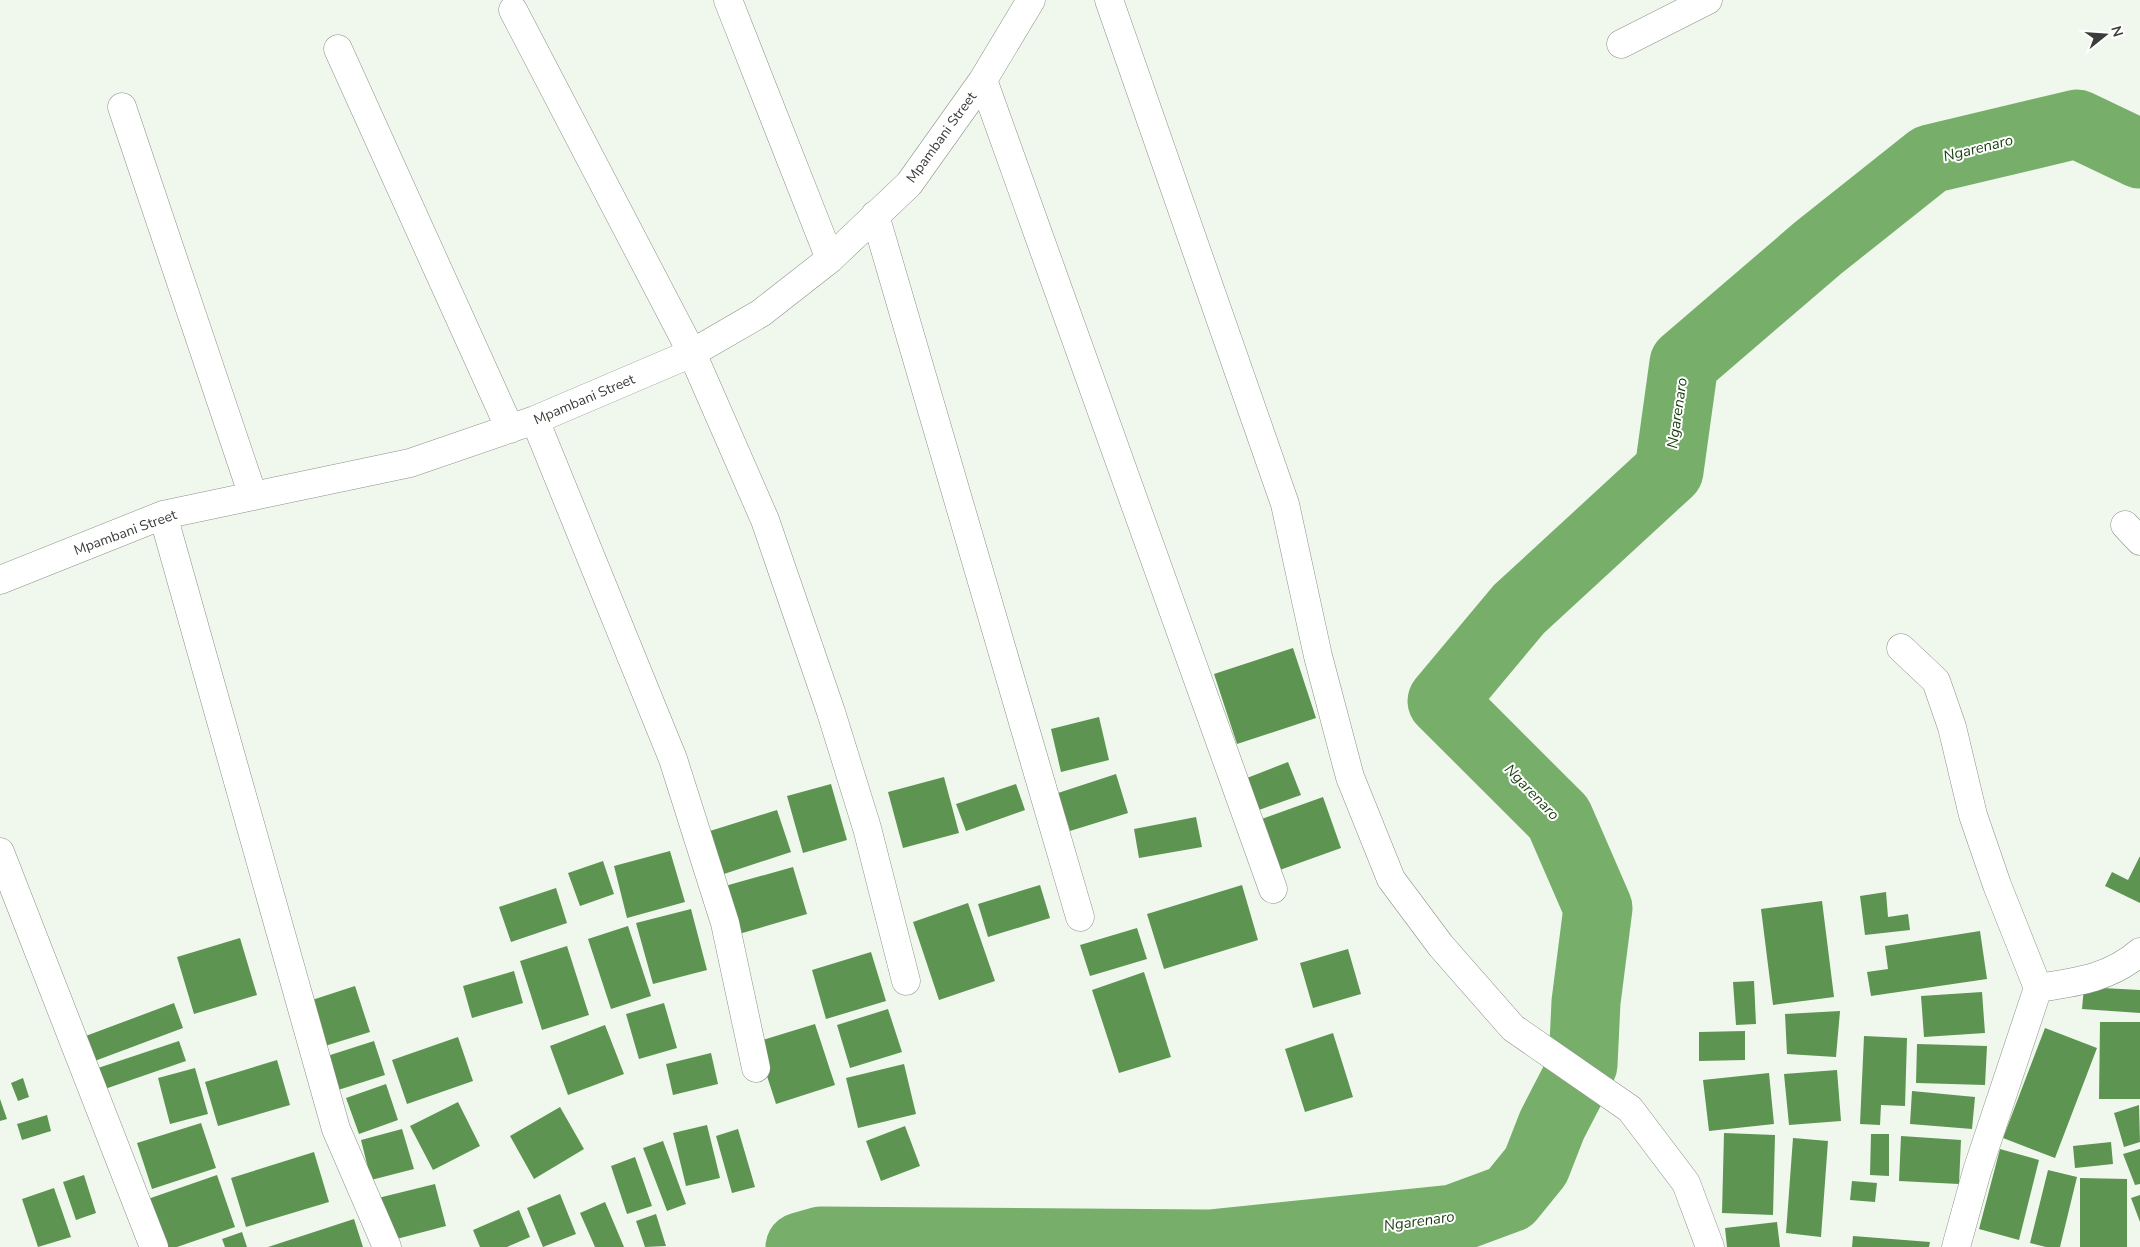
<svg xmlns="http://www.w3.org/2000/svg" width="2140" height="1247" font-family="'Nunito Sans',sans-serif">
<rect width="100%" height="100%" fill="#f0f8ee"/>
<g fill="none" stroke-linecap="round" stroke-linejoin="round">
<path stroke="#77af6a" stroke-width="69" d="M800,1247L821,1241L1210,1244L1453,1219L1510,1198L1536,1166L1552,1125L1583,1065L1586,1002L1598,908L1559,818L1442,701L1519,609L1669,471L1684,363L1818,248L1930,159L2077,124L2140,154"/>
</g>
<path fill="#5d9451" d="M1293,648L1316,718L1237,744L1214,674Z
M1099,717L1109,760L1061,772L1051,729Z
M1288,762L1301,795L1259,810L1247,778Z
M1116,774L1128,813L1070,831L1058,793Z
M944,777L959,833L903,848L888,792Z
M831,784L847,840L803,853L787,796Z
M1016,784L1025,810L966,831L956,804Z
M1323,797L1341,848L1277,871L1259,820Z
M777,810L791,852L724,874L710,831Z
M1196,817L1202,847L1139,858L1134,829Z
M670,851L685,902L627,918L614,866Z
M2140,856V903L2105,886L2112,872L2128,880Z
M603,861L614,894L580,906L568,873Z
M793,867L807,914L739,934L725,886Z
M1040,885L1050,918L988,937L978,904Z
M1242,885L1258,940L1164,969L1147,914Z
M556,888L567,923L511,942L499,907Z
M1886,892L1888,917L1908,914L1910,930L1865,935L1860,896Z
M1822,901L1834,997L1773,1005L1761,909Z
M968,903L995,981L939,1000L913,922Z
M691,909L707,970L653,984L636,923Z
M628,926L651,996L611,1009L588,939Z
M1137,928L1147,959L1090,976L1080,945Z
M1980,931L1987,979L1871,996L1867,972L1888,969L1885,946Z
M240,938L257,995L194,1014L177,957Z
M567,946L589,1015L542,1030L520,961Z
M1348,949L1361,994L1313,1008L1300,963Z
M871,952L886,1001L826,1019L812,970Z
M514,971L523,1003L472,1018L463,986Z
M1144,972L1171,1057L1119,1073L1092,990Z
M1754,981L1756,1024L1736,1025L1733,982Z
M355,986L370,1032L325,1046L309,1001Z
M2084,987L2140,990V1013L2082,1009Z
M1982,992L1985,1033L1924,1037L1921,996Z
M174,1003L183,1028L92,1062L83,1037Z
M664,1003L677,1048L639,1059L626,1014Z
M888,1009L902,1052L850,1068L837,1025Z
M1840,1011L1836,1057L1787,1054L1785,1014Z
M2100,1022H2140V1099H2099Z
M815,1024L835,1085L776,1104L756,1042Z
M605,1025L624,1074L568,1095L550,1046Z
M2045,1028L2097,1048L2055,1158L2003,1138Z
M1745,1031V1060L1699,1061V1032Z
M1333,1033L1353,1097L1305,1112L1285,1049Z
M1864,1036L1907,1038L1905,1106L1881,1105L1880,1125L1860,1124Z
M458,1037L473,1081L407,1104L392,1060Z
M179,1041L186,1061L102,1090L95,1069Z
M374,1041L385,1075L335,1091L324,1057Z
M1917,1044L1987,1046L1985,1085L1916,1083Z
M711,1053L718,1084L673,1095L666,1064Z
M277,1060L290,1105L218,1126L205,1082Z
M904,1064L916,1114L858,1128L846,1078Z
M195,1068L208,1114L170,1124L158,1078Z
M1837,1070L1841,1121L1789,1125L1784,1074Z
M1769,1073L1774,1124L1709,1131L1703,1080Z
M23,1078L29,1097L18,1101L11,1083Z
M386,1084L398,1120L359,1134L346,1098Z
M1912,1091L1975,1097L1972,1129L1910,1124Z
M0,1099L7,1119L0,1121Z
M458,1102L480,1146L433,1170L410,1126Z
M2139,1105L2140,1142L2124,1147L2114,1113Z
M560,1107L584,1149L534,1179L510,1136Z
M47,1115L51,1131L22,1140L17,1124Z
M201,1123L216,1168L152,1189L137,1143Z
M707,1125L720,1178L686,1186L673,1133Z
M905,1126L920,1166L881,1181L866,1141Z
M402,1129L414,1169L371,1180L361,1140Z
M738,1129L755,1187L732,1193L716,1136Z
M1724,1133L1775,1135L1773,1215L1722,1213Z
M1871,1134H1889V1176L1870,1175Z
M1901,1136L1961,1140L1959,1184L1899,1181Z
M1793,1138L1828,1141L1821,1237L1786,1233Z
M663,1141L686,1204L667,1211L643,1148Z
M2111,1142L2113,1164L2075,1168L2073,1146Z
M2000,1149L2039,1160L2019,1240L1979,1229Z
M2140,1149V1184L2135,1185L2123,1154Z
M314,1152L329,1202L246,1227L231,1178Z
M635,1157L652,1206L627,1214L611,1166Z
M2048,1170L2077,1177L2060,1247H2046L2030,1243Z
M84,1175L96,1213L76,1220L63,1182Z
M217,1175L235,1227L177,1247H161L145,1200Z
M2080,1178L2127,1179V1247H2080Z
M1852,1181L1877,1183L1875,1202L1850,1200Z
M435,1184L446,1226L389,1241L378,1198Z
M54,1188L71,1237L38,1247L22,1199Z
M560,1194L576,1234L543,1247L527,1208Z
M2140,1195V1222L2131,1198Z
M605,1202L624,1247H595L580,1213Z
M519,1210L530,1237L507,1247H480L473,1230Z
M656,1214L666,1246L645,1247L636,1221Z
M354,1219L363,1247H268Z
M1777,1222L1780,1247H1727L1725,1228Z
M242,1232L247,1247H225L222,1239Z
M1853,1236L1930,1242L1929,1247H1852Z"/>
<g fill="none" stroke-linecap="round" stroke-linejoin="round">
<g stroke="#8a9188" stroke-width="29">
<path id="street" d="M728,0L830,259
M1109,0L1285,504L1318,656L1350,777L1391,879L1441,946L1513,1028L1630,1109L1686,1183L1710,1247
M513,10L692,353L765,520L831,712L867,828L906,981
M1621,44L1708,0
M338,49L510,429
M983,80L1273,889
M122,107L253,496
M875,215L1080,917
M535,420L673,759L725,923L756,1068
M163,515L336,1129L387,1247
M2125,525L2140,541
M0,580L163,515L410,463L535,420L692,353L761,313L830,259L909,184L983,80L1031,0
M1901,648L1936,681L1952,727L1973,815L1997,885L2038,988L1977,1171L1956,1247
M0,852L154,1247
M2038,988C2077,982 2110,978 2140,952"/>
</g>
<use href="#street" stroke="#fff" stroke-width="28"/>
</g>
<g text-anchor="middle" stroke-width="4" stroke-linejoin="round" paint-order="stroke">
<g font-size="14" fill="#3a3d39" stroke="#fff">
<text transform="translate(941 137) rotate(-54)" y="5">Mpambani Street</text>
<text transform="translate(584 399) rotate(-23)" y="5">Mpambani Street</text>
<text transform="translate(125 532) rotate(-20)" y="5">Mpambani Street</text>
</g>
<g font-size="15" font-style="italic" fill="#173d0d" stroke="#fff">
<text transform="translate(1978 148) rotate(-14)" y="5">Ngarenaro</text>
<text transform="translate(1677 413) rotate(-82)" y="5">Ngarenaro</text>
<text transform="translate(1532 792) rotate(46)" y="5">Ngarenaro</text>
<text transform="translate(1419 1221) rotate(-8)" y="5">Ngarenaro</text>
</g>
</g>
<g transform="translate(2105 35) rotate(73)" stroke="#ffffff" stroke-width="4" paint-order="stroke">
<path d="M0-4L9 19L0 12L-9 19Z" fill="#3a3d39"/>
<text y="-8" font-size="14" font-weight="bold" text-anchor="middle" fill="#3a3d39">N</text>
</g>
</svg>
